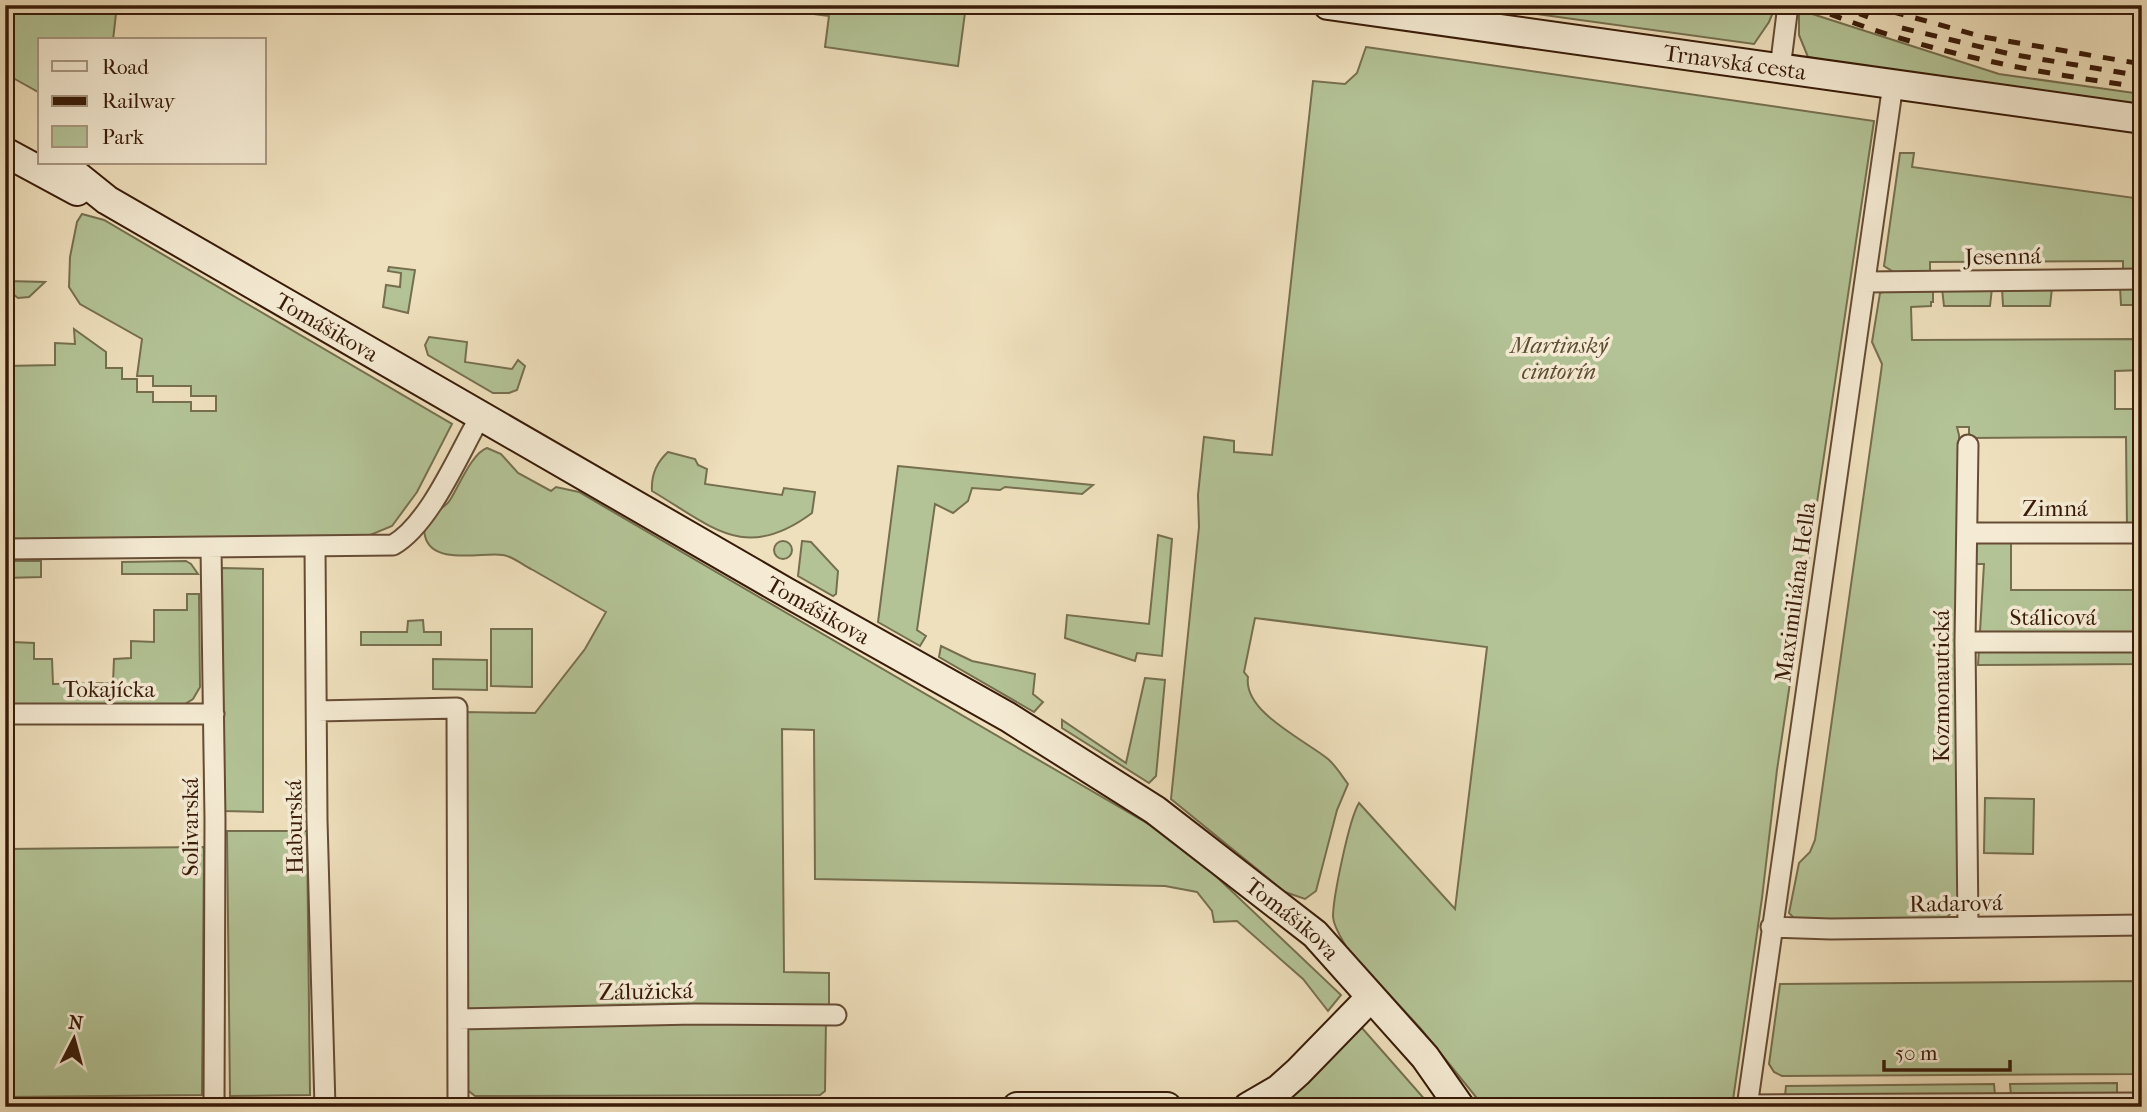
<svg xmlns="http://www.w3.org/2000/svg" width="2147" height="1112" font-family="'IM FELL French Canon',serif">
<rect width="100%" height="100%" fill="#efe0bd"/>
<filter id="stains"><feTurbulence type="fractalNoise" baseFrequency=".00286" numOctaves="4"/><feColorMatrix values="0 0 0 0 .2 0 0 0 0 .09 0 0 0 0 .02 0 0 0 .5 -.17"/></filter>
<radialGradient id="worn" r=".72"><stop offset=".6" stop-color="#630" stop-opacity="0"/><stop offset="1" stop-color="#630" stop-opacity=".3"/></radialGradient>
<path fill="#b3c396" stroke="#766f4f" stroke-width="2" d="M10,5H117L113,40H40V93L13,78L10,112L5,106V40Z
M760,5H966L958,66L825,47L829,16L761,7Z
M1485,5H1776L1769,22L1754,44L1485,7Z
M1803,11L1999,74L2142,94V109L1919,77L1808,57L1799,35V12Z
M1366,47L1874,121L1777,770L1762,898L1732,1107H1484L1421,1029L1347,948C1342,939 1334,928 1333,917C1333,898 1349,819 1359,803L1455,909L1487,647L1255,618L1244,672L1248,677C1243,712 1305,740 1328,759C1336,766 1342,776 1348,784L1337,810L1316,891L1305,899L1285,892L1171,799L1199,527L1198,495L1204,437L1234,441V452L1272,455L1313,81L1345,84L1357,73Z
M1900,153H1914L1912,167L2142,199V272H2123V261L1930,262V274H1897L1884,266Z
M82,214L104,220L452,424L417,492L392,526L363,538L5,543V366L55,365V343L75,344L74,329L106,352V368H122V379H137V392H153V402H191V411H216V396H191V386H153V376H137L142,339L80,304L69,287L70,257L77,222Z
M389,267L415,270L408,313L383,307L386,285L400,287L401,273L388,271Z
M7,281L45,282L29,297L18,298L9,291Z
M2120,287H2142V305H2121Z
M1933,288V302H1931V306L1911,307L1912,340L2142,339V370L2115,371V409H2142V530H2127L2126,437L1969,438V427H1957L1959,435L1964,894L1960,905L1946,918L1797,921L1789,913L1799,863L1810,852L1815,840L1881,372L1882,364L1872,342L1880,293L1892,289Z
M1942,288H1992L1990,306H1944Z
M2002,288H2052L2050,306H2003Z
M429,337L467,342L465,362L512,369L518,360L525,366L517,390L509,393H493L428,355L425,345Z
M487,448L501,454L518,473L551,491L556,487L579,492L1181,843L1341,995L1328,1011L1303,979L1237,921L1214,922L1212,911L1197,892L1165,886L815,879L814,730L782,729L784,972L829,973V1011L471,1013L464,1005L463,712L535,713L585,649L606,612C581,598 556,583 531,569C523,565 512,556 503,555C482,552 432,566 425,536C420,514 443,512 450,500C459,486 472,453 487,448Z
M668,452L695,459L698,465L707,469L705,484L782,495L784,488L815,492L812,513C745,563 713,527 652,491C651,476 657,462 668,452Z
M898,466L1093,485L1082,494L1005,487L1000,490L972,488L968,501L953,513L935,504L917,630L926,636L920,646L878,622Z
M1158,535L1172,539L1162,656L1137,653L1135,661L1065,638L1067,615L1149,624Z
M1972,537H2011V590H2142V664L1978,665L1984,564H1972Z
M774 550a9 9 0 1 1 18 0a9 9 0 1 1-18 0Z
M802,541L811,542L838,571L836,594L833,596L798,576Z
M5,561H41V577L5,578Z
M186,561L191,564L198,574H122V562Z
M222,568L263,569V812L224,811Z
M187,594H199L200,687L193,699L185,704L5,705V611H11L12,642L34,643V659H52L53,684L113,683L114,659L131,658V641L154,642V610H187Z
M423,620L424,632H441V645H361V632H407L408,621Z
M491,629H532V687L491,686Z
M941,646L972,661L1035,674L1033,694L1043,702L1034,712L939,657Z
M433,659L487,660V690L433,689Z
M1145,678L1165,680L1156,776L1149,783L1062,728V720L1126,763Z
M1985,798L2034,799L2033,854L1984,853Z
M227,831H307L310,1095L230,1096Z
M204,847L202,1095L5,1097V849Z
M2142,981V1074L1782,1076L1774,1072L1769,1064L1780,984Z
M826,1018L825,1091L820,1095L475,1096L465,1088L464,1019Z
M1362,1028L1428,1103L1424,1106L1282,1107L1275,1101L1350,1035Z
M2117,1083V1094L2011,1095L2010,1084Z
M1994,1084L1995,1095L1785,1096L1786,1086Z"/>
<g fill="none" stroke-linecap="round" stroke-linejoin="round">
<g stroke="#664c35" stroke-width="23">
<path id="street" d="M1780,69L1788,5
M1865,282L2142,279
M1968,445L1965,642L1968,927
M1968,533H2142
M315,547L317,820L325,1107
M211,548L215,819L214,1107
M5,549L393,545C430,524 459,453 481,415
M1965,642H2142
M317,711L457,708L458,1107
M5,714H214
M1771,927L1831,929L2142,925
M458,1019L695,1014L836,1015
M1747,1105L2141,1103
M1747,1107L1893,84"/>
</g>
<g stroke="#381b08" stroke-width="32">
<g id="secondary">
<path id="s1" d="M1328,5L2142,119"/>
<path d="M5,152L77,191"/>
<path id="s2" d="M61,163L107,200L784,591L1008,717L1155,810L1315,934L1425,1057L1460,1107"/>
<path d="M1017,1107H1167"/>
<path d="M1248,1107L1279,1089L1298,1072L1370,998"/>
</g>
</g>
<use href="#street" stroke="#f5ebd4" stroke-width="19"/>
<use href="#secondary" stroke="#f5ebd4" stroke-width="28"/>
<path stroke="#381b08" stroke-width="5" stroke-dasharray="12 12" stroke-linecap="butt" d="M1808,5C1914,50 2028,72 2142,87
M1837,5L1868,17
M1869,5L1983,37L2142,64
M1902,28L2010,54L2142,76"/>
</g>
<g text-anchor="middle" stroke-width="7" stroke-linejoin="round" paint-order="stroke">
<g font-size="23" fill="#381b08" stroke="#f5ebd4">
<text dy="8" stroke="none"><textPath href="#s1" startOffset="411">Trnavská cesta</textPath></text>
<text transform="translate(2003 256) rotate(-1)" y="8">Jesenná</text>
<text dy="8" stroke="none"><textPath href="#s2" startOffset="313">Tomášikova</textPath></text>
<text x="2055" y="516">Zimná</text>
<text transform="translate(1795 592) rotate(-82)" y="8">Maximiliána Hella</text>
<text dy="8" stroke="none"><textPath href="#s2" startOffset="880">Tomášikova</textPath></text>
<text x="2053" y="625">Stálicová</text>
<text transform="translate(1941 686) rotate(-90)" y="8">Kozmonautická</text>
<text x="109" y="697">Tokajícka</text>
<text transform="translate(190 827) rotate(-90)" y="8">Solivarská</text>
<text transform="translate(294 827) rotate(-91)" y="8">Haburská</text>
<text transform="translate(1956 903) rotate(-1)" y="8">Radarová</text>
<text dy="8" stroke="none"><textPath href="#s2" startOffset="1447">Tomášikova</textPath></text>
<text transform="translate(646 991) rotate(-1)" y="8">Zálužická</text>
</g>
<g font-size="23" font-style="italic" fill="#5d4d33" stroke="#f5ebd4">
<text x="1559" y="353">Martinský<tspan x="1559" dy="26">cintorín</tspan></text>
</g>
</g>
<rect width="2147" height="1112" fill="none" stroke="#efe0bd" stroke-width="28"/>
<rect x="7" y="7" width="2133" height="1098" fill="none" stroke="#381b08" stroke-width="3.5"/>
<rect x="14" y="14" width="2119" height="1084" fill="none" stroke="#381b08" stroke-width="2"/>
<rect x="38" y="38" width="228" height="126" fill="#f5ebd4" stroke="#a99882" stroke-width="2"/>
<rect x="52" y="61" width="35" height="10" fill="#f5ebd4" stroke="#a99882" stroke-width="2"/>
<text x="102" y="74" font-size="21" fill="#381b08">Road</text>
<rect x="52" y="96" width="35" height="10" fill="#381b08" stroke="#a99882" stroke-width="2"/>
<text x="102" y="108" font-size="21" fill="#381b08">Railway</text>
<rect x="52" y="126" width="35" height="21" fill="#b3c396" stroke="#a99882" stroke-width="2"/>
<text x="102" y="144" font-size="21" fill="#381b08">Park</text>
<g transform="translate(74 1039) rotate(6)" stroke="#f5ebd4" stroke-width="5" paint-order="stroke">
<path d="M0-5L12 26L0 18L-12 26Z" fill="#381b08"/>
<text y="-10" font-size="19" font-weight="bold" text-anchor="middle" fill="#381b08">N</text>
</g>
<path d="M1884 1060v10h126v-10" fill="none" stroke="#381b08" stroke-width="3.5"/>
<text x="1895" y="1060" font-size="21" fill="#381b08" stroke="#f5ebd4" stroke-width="5" paint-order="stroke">50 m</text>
<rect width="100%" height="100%" filter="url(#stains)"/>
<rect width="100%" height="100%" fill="url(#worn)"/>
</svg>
